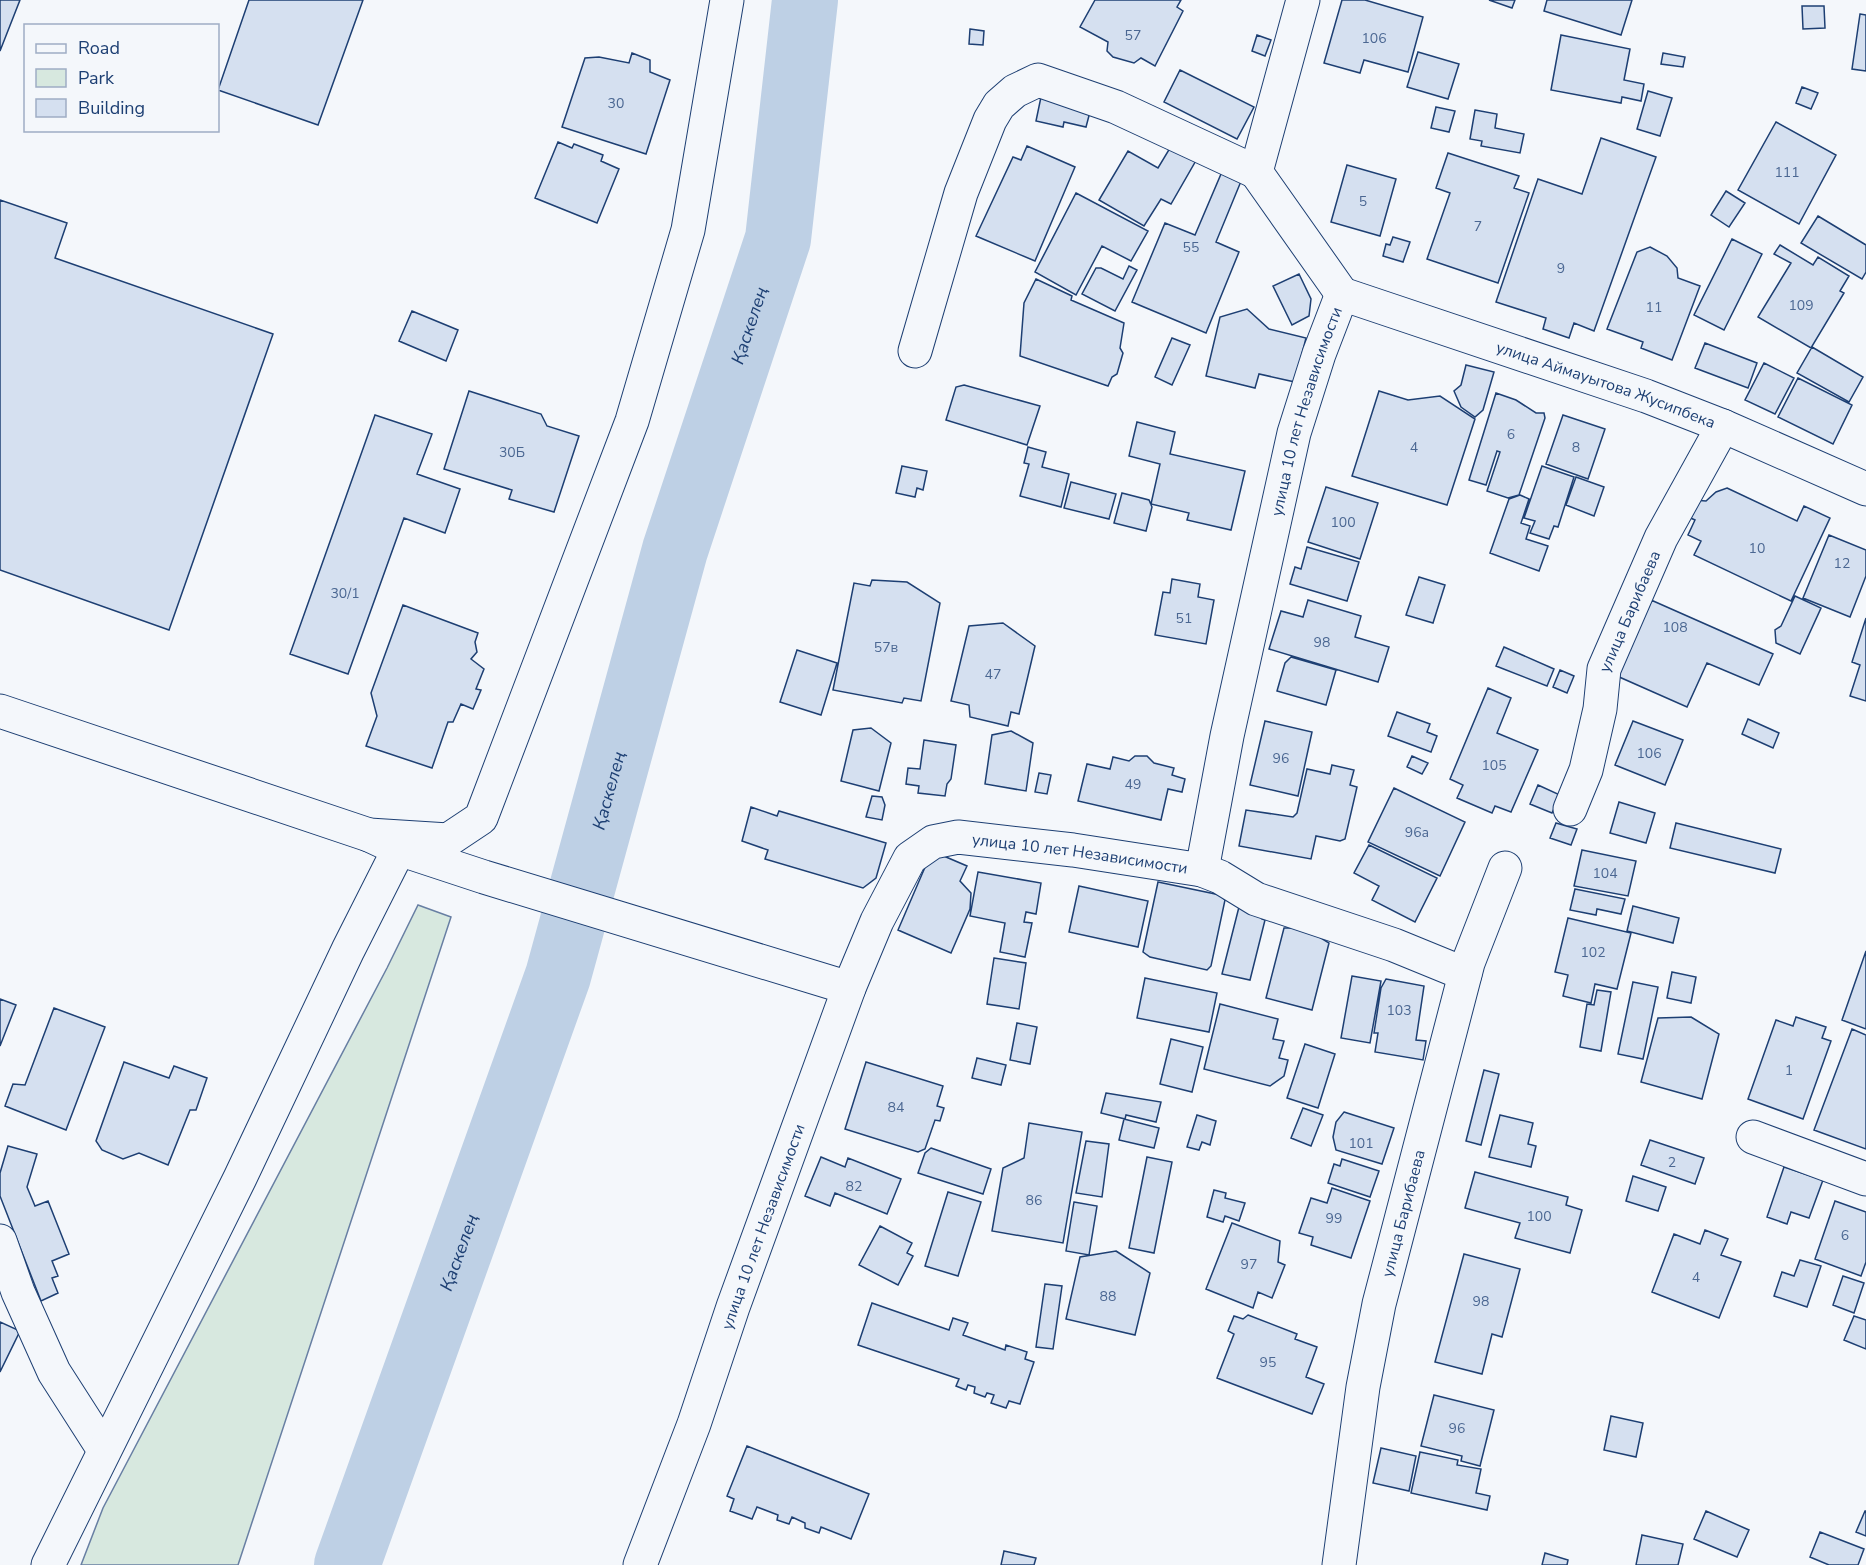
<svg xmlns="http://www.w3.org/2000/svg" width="1866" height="1565" font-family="'Nunito Sans',sans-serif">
<rect width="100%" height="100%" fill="#f4f7fb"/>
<path fill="#d7e8df" stroke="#687fa3" stroke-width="1.5" d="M418,905L451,917L238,1565H81L103,1508L387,968Z"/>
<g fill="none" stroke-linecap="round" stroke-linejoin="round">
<path stroke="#bed0e5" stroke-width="66" id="s1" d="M347,1565L558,976L675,550L778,239L805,0"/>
</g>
<path fill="#d5e0f0" stroke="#1d3f73" stroke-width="1.5" d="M0,0H20L0,51Z
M249,0H363L318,125L218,90Z
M1095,0H1181L1177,7L1183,11L1155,66L1141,58L1134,63L1113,57L1107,51L1108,42L1080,27Z
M1342,0H1365L1423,17L1408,72L1364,60L1360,73L1324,63Z
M1489,0H1515L1512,8Z
M1547,0H1632L1621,35L1544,11Z
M1802,6H1824L1825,28L1803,29Z
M1860,14L1866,15V71L1852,69Z
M970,29L984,31L983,45L969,44Z
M1257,35L1271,40L1265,56L1252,51Z
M1561,35L1630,49L1624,80L1644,84L1641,101L1622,97L1621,103L1551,90Z
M1418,52L1459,64L1448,99L1407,87Z
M632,53L650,60V72L670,80L646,154L562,127L585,58L599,57L629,63Z
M1663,53L1685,57L1683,67L1661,64Z
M1180,70L1254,107L1237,139L1164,102Z
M1802,87L1818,93L1811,109L1796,103Z
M1648,91L1672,98L1660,136L1637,129Z
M1041,97L1091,108L1086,127L1064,122L1063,127L1036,121Z
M1436,107L1455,111L1449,132L1431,128Z
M1475,110L1497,114L1495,128L1524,134L1520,153L1481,146L1482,141L1470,139Z
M1776,122L1836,155L1799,224L1738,190Z
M1601,138L1656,157L1594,331L1574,323L1569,338L1543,329L1546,318L1496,302L1538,179L1582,194Z
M558,142L572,148L574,144L603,155L601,161L619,169L597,223L535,198Z
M1173,143L1198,157L1171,204L1161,199L1144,226L1099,200L1128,151L1158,168Z
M1027,146L1075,167L1035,261L976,236L1013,157L1021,160Z
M1448,153L1519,176L1514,188L1529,193L1498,283L1427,259L1450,193L1436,188Z
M1347,165L1396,179L1380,236L1331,222Z
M1224,167L1244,174L1216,242L1239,252L1206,333L1132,302L1165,223L1195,235Z
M1726,191L1745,203L1729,227L1711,215Z
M1076,193L1148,231L1131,261L1102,246L1076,295L1035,272Z
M0,200L67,223L55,258L273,334L169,630L0,570Z
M1818,216L1866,245V272L1862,279L1801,243Z
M1393,237L1410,242L1403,262L1383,256L1386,244L1390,245Z
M1732,239L1762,254L1724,330L1694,315Z
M1780,245L1813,265L1818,257L1849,276L1840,291L1844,293L1811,348L1758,317L1791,263L1774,254Z
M1650,247L1667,256L1677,268L1678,278L1700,286L1672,360L1641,348L1643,342L1607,329L1637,252Z
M1129,266L1137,270L1115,311L1082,294L1096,268H1101L1123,279Z
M1299,274L1311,299L1309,316L1292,325L1273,286Z
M1036,279L1072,296L1071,300L1124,323L1120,348L1123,353L1117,374L1112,377L1108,386L1020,356L1024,303Z
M1247,309L1269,329L1306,338L1295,382L1259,374L1255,388L1206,376L1220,317Z
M412,311L458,330L446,361L399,341Z
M1172,338L1190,345L1172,385L1155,377Z
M1705,343L1757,363L1748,388L1695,368Z
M1812,347L1863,377L1849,402L1797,373Z
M1764,363L1794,378L1775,414L1745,400Z
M1466,365L1494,372L1483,410L1475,417L1461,407L1454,391L1461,385Z
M1798,378L1852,405L1833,444L1778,417Z
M964,385L1040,406L1027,445L946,420L956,387Z
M469,391L541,414L547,426L579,436L554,512L509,499L512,490L444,469Z
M1379,391L1408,400L1440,396L1475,419L1447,505L1352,476Z
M1496,393L1516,400L1536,413H1544L1545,418L1519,495L1508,498L1487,491L1500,452L1497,451L1486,485L1469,480Z
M375,415L432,434L417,474L460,489L445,533L404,518L348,674L290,654Z
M1563,415L1605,429L1588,479L1546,464Z
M1137,422L1175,432L1170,454L1245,471L1231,530L1187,520L1189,513L1151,504L1160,464L1129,456Z
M1028,447L1046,452L1042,467L1069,474L1061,507L1020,496L1029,464L1024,463Z
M902,466L927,471L923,490L917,488L915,497L896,493Z
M1542,466L1574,477L1558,527L1554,526L1549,539L1530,533L1535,521L1524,518Z
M1576,477L1604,487L1594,516L1566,505Z
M1071,482L1116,494L1109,519L1064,508Z
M1326,487L1378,503L1360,559L1308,542Z
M1727,488L1797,521L1804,506L1830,518L1791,601L1694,555L1701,541L1688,535L1695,520L1686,516L1693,500L1706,501L1716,492Z
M1122,493L1149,500L1152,507L1146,531L1114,523Z
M1520,495L1529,499L1521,523L1530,526L1526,539L1548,546L1539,571L1490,553L1509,499Z
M1829,535L1866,550V576L1850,617L1803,598Z
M1307,547L1359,562L1347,601L1290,584L1295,567L1301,569Z
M1419,577L1445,585L1433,623L1406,615Z
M1172,579L1200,584L1198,597L1214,600L1206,644L1155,635L1163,592L1170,593Z
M872,580L907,582L940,603L921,701L904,698L902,703L833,690L854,583L870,586Z
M1795,596L1821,608L1800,654L1776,643L1775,630L1781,626Z
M1308,600L1361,616L1355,637L1389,647L1378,682L1269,649L1281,611L1303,617Z
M1651,600L1773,654L1759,685L1707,663L1687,707L1617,676Z
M403,605L478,633L475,642L477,652L471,659L484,669L476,689L481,690L473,709L461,704L453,722H448L432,768L366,746L377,716L371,693Z
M1866,618V701L1850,696L1860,665L1852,662Z
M1003,623L1035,646L1019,714L1011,712L1008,726L970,717L969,705L951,701L969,626Z
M1504,647L1554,669L1547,686L1496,666Z
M797,650L837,663L821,715L780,702Z
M1291,657L1336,670L1326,705L1277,691L1285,663Z
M1560,670L1574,676L1567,693L1553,687Z
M1488,688L1511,698L1497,733L1538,750L1511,812L1495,806L1492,813L1457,798L1463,785L1450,779Z
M1397,712L1430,724L1427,732L1437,736L1431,752L1388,736Z
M1748,719L1779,733L1773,748L1742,734Z
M1265,721L1312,732L1298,796L1250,785Z
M1633,721L1683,740L1665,785L1615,765Z
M871,728L891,743L879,791L841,781L853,730Z
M1011,731L1033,743L1026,791L985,784L992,735Z
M924,740L956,745L951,779L947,784L945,796L918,793L919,786L906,784L908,768L920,769Z
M1135,756H1147L1154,763L1174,768L1172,775L1185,779L1182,792L1168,789L1161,820L1078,801L1087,764L1110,769L1113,757L1129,761Z
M1412,756L1428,763L1422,774L1407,767Z
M1332,765L1354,770L1350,785L1357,787L1345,839L1340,841L1316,836L1311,859L1239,846L1246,810L1293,817L1297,813L1307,769L1330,774Z
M1039,773L1051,775L1047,794L1035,792Z
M1538,785L1560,795L1552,813L1530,804Z
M1394,788L1465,822L1440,876L1368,842Z
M872,796L882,797L885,805L882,820L866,817Z
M1619,802L1655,813L1646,843L1610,833Z
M751,807L777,816L779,811L886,843L876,878L863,888L765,859L768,850L742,841Z
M1556,823L1577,829L1571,845L1550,838Z
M1676,823L1781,849L1775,873L1670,848Z
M1369,845L1437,878L1415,922L1372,900L1379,886L1354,873Z
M1582,850L1636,861L1628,896L1574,886Z
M932,851L967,866L960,881L971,893L970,909L951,953L898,930Z
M978,872L1041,883L1036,914L1026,912L1024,922L1032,923L1025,957L1000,952L1005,923L970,916Z
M1158,882L1220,895L1225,900L1211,966L1207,970L1150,957L1143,952Z
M1079,886L1148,901L1138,947L1069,932Z
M1575,889L1625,899L1621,914L1597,909L1596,915L1570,910Z
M1240,903L1264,908L1262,919L1265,920L1250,980L1222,974Z
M1633,906L1679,918L1673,943L1627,931Z
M1568,918L1631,933L1617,989L1595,984L1591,1003L1563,996L1568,975L1555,972Z
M1284,928H1305L1329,943L1312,1010L1266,998Z
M1866,951V1029L1842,1020Z
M994,958L1026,963L1019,1009L987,1004Z
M1672,972L1696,977L1691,1003L1667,998Z
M1352,976L1381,981L1370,1043L1341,1038Z
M1145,978L1217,993L1209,1032L1137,1018Z
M1386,979L1424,986L1416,1040L1426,1041L1423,1060L1375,1052L1378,1033H1374L1381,988Z
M1633,982L1658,987L1643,1059L1618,1054Z
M1597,990L1611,992L1601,1051L1580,1047L1587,1004L1594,1005Z
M0,999L16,1005L0,1046Z
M1220,1004L1278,1019L1273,1039L1284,1041L1279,1058L1288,1060L1284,1076L1270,1086L1204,1069Z
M54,1008L105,1027L66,1130L5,1106L13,1084L25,1085Z
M1691,1017L1719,1034L1702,1099L1641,1082L1658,1018Z
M1796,1017L1826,1027L1822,1038L1831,1041L1803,1119L1748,1099L1776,1020L1793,1026Z
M1017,1023L1037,1027L1030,1064L1010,1060Z
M1852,1029L1866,1035V1149L1814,1130Z
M1171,1039L1203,1047L1192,1092L1160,1084Z
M1305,1044L1335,1054L1318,1108L1287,1098Z
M977,1058L1006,1065L1001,1085L972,1078Z
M124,1062L169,1078L174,1066L207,1078L196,1110H190L168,1165L139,1153L123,1159L102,1150L96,1141Z
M866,1062L943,1086L937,1106L944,1108L940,1121L935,1120L925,1149L918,1152L845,1129Z
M1484,1070L1499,1074L1481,1145L1466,1141Z
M1106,1093L1161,1102L1156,1122L1126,1115L1125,1119L1101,1113Z
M1303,1108L1323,1115L1311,1146L1291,1138Z
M1344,1112L1394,1128L1382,1164L1336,1150L1333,1137L1336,1122Z
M1197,1115L1216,1121L1210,1145L1202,1142L1199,1150L1187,1147Z
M1500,1115L1533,1123L1528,1144L1536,1146L1531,1167L1489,1157Z
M1124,1119L1159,1128L1154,1148L1119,1140Z
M1029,1123L1082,1132L1063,1243L992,1231L1003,1168L1024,1158Z
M1650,1140L1704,1158L1695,1184L1641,1165Z
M1086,1141L1109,1144L1102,1197L1076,1193Z
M8,1146L37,1154L27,1187L35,1206L48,1201L69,1254L52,1261L58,1276L52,1278L58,1293L41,1301L0,1196V1173Z
M931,1148L991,1169L983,1194L918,1173L925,1153Z
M821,1157L845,1167L848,1158L901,1179L887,1214L835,1193L830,1206L805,1196Z
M1147,1157L1172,1162L1154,1253L1129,1248Z
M1342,1159L1379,1171L1370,1197L1328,1183L1334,1164L1340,1166Z
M1784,1167L1823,1180L1809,1218L1791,1212L1787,1224L1767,1217Z
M1475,1172L1568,1197L1566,1205L1582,1210L1570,1253L1515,1238L1520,1223L1465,1208Z
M1633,1176L1666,1187L1658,1211L1626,1201Z
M1332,1188L1370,1201L1351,1258L1311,1245L1313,1237L1299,1233L1311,1198L1327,1203Z
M1214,1190L1226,1193L1225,1198L1245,1203L1239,1221L1225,1216L1223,1222L1207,1217Z
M948,1192L981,1202L958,1276L925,1266Z
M1835,1201L1866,1212V1262L1861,1276L1815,1259Z
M1074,1202L1097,1206L1089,1255L1066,1251Z
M1232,1223L1280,1241L1278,1262L1285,1265L1272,1298L1258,1292L1253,1308L1206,1289Z
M880,1226L912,1243L907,1253L913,1256L898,1285L859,1265Z
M1705,1230L1728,1239L1721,1255L1741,1262L1719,1318L1652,1292L1674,1234L1700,1244Z
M1116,1251L1150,1273L1135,1335L1066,1319L1080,1257Z
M1464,1254L1520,1269L1502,1337L1492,1334L1482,1374L1435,1362Z
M1800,1260L1821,1266L1807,1307L1774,1296L1782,1272L1794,1276Z
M1843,1276L1864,1283L1854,1313L1833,1305Z
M1045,1284L1062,1286L1053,1349L1036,1347Z
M872,1303L949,1330L953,1318L968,1323L963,1335L1005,1350L1006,1345L1027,1352L1025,1359L1034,1362L1020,1404L1009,1401L1006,1408L991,1403L994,1395L987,1393L985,1397L974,1393L975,1387L968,1385L966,1390L956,1386L959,1379L858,1345Z
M1248,1315L1297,1334L1295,1339L1317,1347L1306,1377L1324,1384L1312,1414L1217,1378L1234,1334L1228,1331L1234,1316L1243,1319Z
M1854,1316L1866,1320V1349L1844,1340Z
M0,1322L20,1331L0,1372Z
M1434,1395L1494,1410L1480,1466L1461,1461L1462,1456L1421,1446Z
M1611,1416L1643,1423L1636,1457L1604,1450Z
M747,1446L869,1494L851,1539L821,1527L819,1533L805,1528V1523L792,1517L789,1524L777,1520L778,1515L757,1507L752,1519L730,1511L734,1499L727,1496Z
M1381,1448L1416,1456L1409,1491L1373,1483Z
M1420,1452L1458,1460L1457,1465L1481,1469L1476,1493L1490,1496L1487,1510L1411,1493Z
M1706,1511L1749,1530L1737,1557L1694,1539Z
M1865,1511H1866V1536L1856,1532Z
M1820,1532L1864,1549L1858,1565H1829L1810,1557Z
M1642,1535L1683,1544L1678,1565H1636Z
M1004,1551L1036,1558L1034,1565H1001Z
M1545,1553L1568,1560L1567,1565H1542Z"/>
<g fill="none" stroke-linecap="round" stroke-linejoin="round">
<g stroke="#1d3f73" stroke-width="35">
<g id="minor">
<path d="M1303,0L1256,172L1342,294"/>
<path id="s2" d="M1342,294L1646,396L1723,426L1866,489"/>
<path d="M915,351L961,193L990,120L999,105L1015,91L1038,80L1116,107L1256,172"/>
<path d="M0,711L369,835L399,849L484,877L849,988"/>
<path id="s3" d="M1570,809L1586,770L1600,709L1604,669L1661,538L1723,426"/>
<path d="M369,835L448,840L481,818L632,421L688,230L727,0"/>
<path d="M1202,870L1220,877L1256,899L1394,945L1465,974"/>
<path d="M1753,1137L1866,1179"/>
<path d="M0,1241L18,1292L54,1372L104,1450"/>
<path d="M48,1565L240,1178L348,950L399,849"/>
<path id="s4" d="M640,1565L694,1424L733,1307L849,988L877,921L910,858L933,842L958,837L1073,850L1202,870L1227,736L1294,433L1319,354L1342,294"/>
<path id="s5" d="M1339,1565L1363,1387L1379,1304L1468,963L1505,868"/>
</g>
</g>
<use href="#minor" stroke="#f4f7fb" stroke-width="33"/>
</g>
<g text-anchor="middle" stroke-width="4.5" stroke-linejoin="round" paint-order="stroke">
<g font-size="14" fill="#4b6792">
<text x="1133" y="40">57</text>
<text x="1374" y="43">106</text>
<text x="616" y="108">30</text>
<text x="1787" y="177">111</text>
<text x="1363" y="206">5</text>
<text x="1478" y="231">7</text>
<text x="1191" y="252">55</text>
<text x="1561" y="273">9</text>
<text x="1801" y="310">109</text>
<text x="1654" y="312">11</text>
<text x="1511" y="439">6</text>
<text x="1414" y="452">4</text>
<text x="1576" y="452">8</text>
<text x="512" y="457">30Б</text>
<text x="1343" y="527">100</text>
<text x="1757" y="553">10</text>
<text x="1842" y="568">12</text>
<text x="345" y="598">30/1</text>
<text x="1184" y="623">51</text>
<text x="1675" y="632">108</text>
<text x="1322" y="647">98</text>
<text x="886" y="652">57в</text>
<text x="993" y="679">47</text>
<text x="1649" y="758">106</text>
<text x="1281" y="763">96</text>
<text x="1494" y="770">105</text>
<text x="1133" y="789">49</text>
<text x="1417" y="837">96а</text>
<text x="1605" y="878">104</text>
<text x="1593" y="957">102</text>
<text x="1399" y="1015">103</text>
<text x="1789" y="1075">1</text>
<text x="896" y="1112">84</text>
<text x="1361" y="1148">101</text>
<text x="1672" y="1167">2</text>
<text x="854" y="1191">82</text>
<text x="1034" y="1205">86</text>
<text x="1539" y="1221">100</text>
<text x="1334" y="1223">99</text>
<text x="1845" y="1240">6</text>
<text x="1249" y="1269">97</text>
<text x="1696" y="1282">4</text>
<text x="1108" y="1301">88</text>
<text x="1481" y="1306">98</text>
<text x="1268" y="1367">95</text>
<text x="1457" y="1433">96</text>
</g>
<g font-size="16" fill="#1d3f73" stroke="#f4f7fb">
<text dy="6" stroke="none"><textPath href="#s2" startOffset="279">улица Аймауытова Жусипбека</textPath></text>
<text dy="6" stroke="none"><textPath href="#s4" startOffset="1528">улица 10 лет Независимости</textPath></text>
<text dy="6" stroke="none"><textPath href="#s3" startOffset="208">улица Барибаева</textPath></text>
<text dy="6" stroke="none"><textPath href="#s4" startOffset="934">улица 10 лет Независимости</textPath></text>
<text dy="6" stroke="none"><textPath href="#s5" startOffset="358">улица Барибаева</textPath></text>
<text dy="6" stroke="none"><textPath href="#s4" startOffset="360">улица 10 лет Независимости</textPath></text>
</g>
<g font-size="18" font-style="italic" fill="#1d3f73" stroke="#f4f7fb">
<text dy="6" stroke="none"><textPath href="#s1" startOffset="1304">Қаскелең</textPath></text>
<text dy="6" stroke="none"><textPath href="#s1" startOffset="818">Қаскелең</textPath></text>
<text dy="6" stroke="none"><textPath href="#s1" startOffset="332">Қаскелең</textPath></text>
</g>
</g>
<rect x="24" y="24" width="195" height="108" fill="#f4f7fb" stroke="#9eadc5" stroke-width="1.5"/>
<rect x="36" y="44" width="30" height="9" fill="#f4f7fb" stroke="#9eadc5" stroke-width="1.5"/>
<text x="78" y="54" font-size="18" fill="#1d3f73">Road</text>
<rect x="36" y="69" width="30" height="18" fill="#d7e8df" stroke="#9eadc5" stroke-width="1.5"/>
<text x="78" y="84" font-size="18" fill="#1d3f73">Park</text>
<rect x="36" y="99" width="30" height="18" fill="#d5e0f0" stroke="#9eadc5" stroke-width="1.5"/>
<text x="78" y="114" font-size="18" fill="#1d3f73">Building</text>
</svg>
